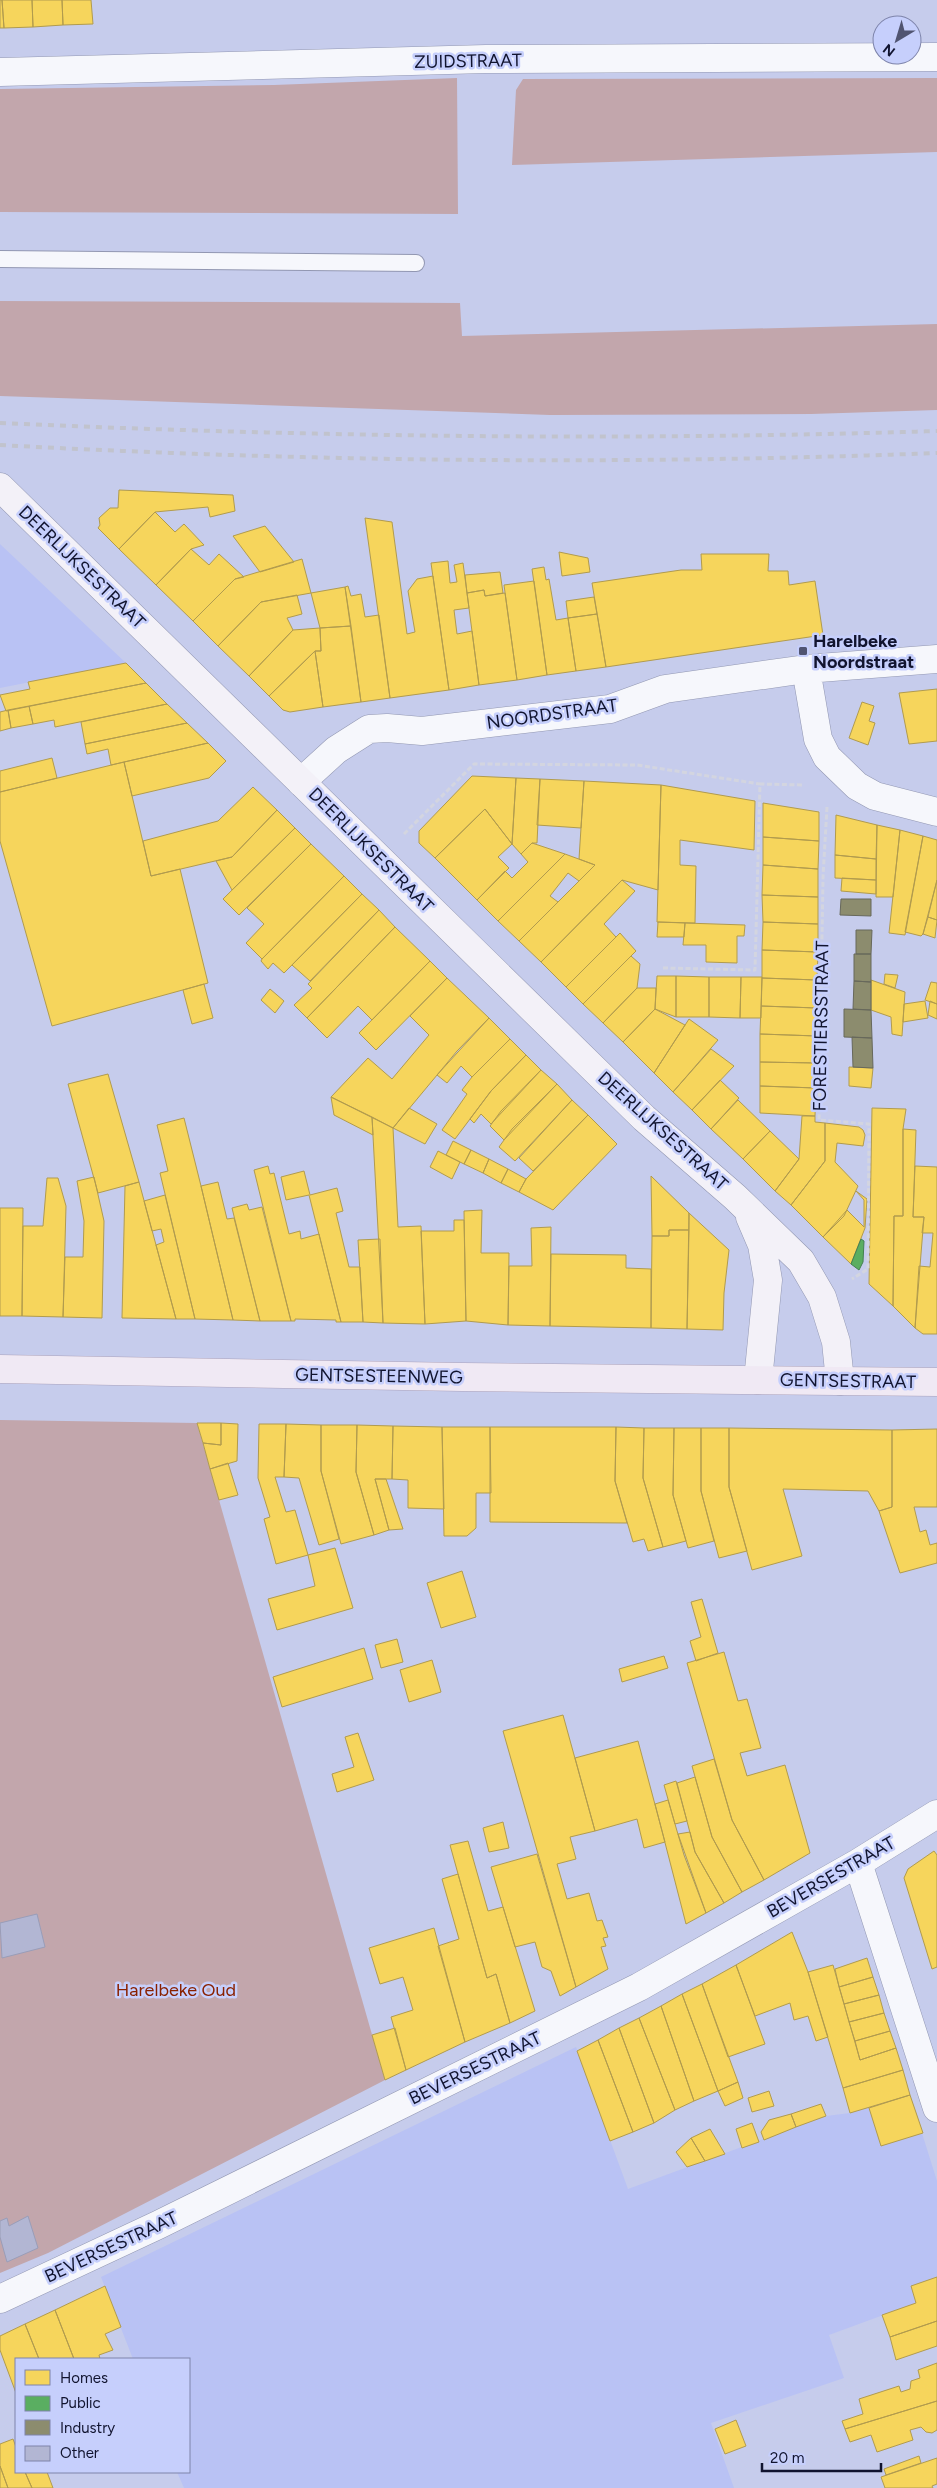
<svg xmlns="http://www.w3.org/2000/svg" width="937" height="2488" font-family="Figtree,sans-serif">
<rect width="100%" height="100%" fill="#c6ccec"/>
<path fill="#b9c2f4" d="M0,544L126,663L0,688Z
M576,2047L628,2189L826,2116L850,2113L910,2095L937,2181V2277L911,2286L916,2303L829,2335L844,2378L711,2423L734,2488H184L177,2472H189V2359H133L101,2277Z"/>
<path fill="#c2a6ac" d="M457,78L458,214L0,212V89L274,85Z
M937,78V152L512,165L516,90L523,79Z
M0,301L460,303L462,336L937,324V410L811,414L550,415L0,396Z
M0,1420L197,1423L385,2080L48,2253L0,2273Z"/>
<path fill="#f6d55c" stroke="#b19b4e" d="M0,0H2L4,28H0Z
M2,0H32L33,27L4,28Z
M32,0H62L63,25L33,27Z
M62,0H91L93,24L63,25Z
M119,490L233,495L235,511L210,517L208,507L155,512L119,549L98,528L100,525L99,518L110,508H118Z
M155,512L175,532L184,524L204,545L191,549L156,585L119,549Z
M365,518L392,522L407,634L415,632L408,591L417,579L433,576L449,690L390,698Z
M265,526L294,562L260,572L233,536Z
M191,549L209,565L219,554L244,577L235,579L193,621L156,585Z
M559,552L588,558L590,572L562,576Z
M701,554H769L768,571H788L789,585L815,581L823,635L606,667L592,583L681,570H702Z
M302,559L311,593L261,602L218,646L193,621L235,579Z
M448,561L450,583L457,582L454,565L463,563L469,608L454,610L457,634L472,631L479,685L449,690L431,563Z
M544,567L546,580L549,579L556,620L568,618L576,671L547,675L532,569Z
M500,572L503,593L485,596L484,590L467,593L465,575Z
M534,581L547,675L517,680L504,585Z
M348,586L351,596L361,594L365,617L379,615L390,698L361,702L345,587Z
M345,587L351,626L320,628L311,593Z
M484,590L485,596L505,593L517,680L479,685L467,593Z
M297,595L302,614L287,618L293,630L249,676L218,646L261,602Z
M594,597L597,614L568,618L566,601Z
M597,614L606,667L576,671L568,618Z
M351,626L361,702L323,707L315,651H321L320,628Z
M320,628L321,651H315L269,696L249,676L293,630Z
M315,651L323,707L290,712L283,710L269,696Z
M126,663L146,683L6,711L0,695L30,689L28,682Z
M146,683L167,704L55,727L54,720L33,724L29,706Z
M937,689V741L909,744L899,693Z
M862,702L874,706L869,721L875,723L868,745L849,738Z
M167,704L187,723L85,744L81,722Z
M29,706L33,724L11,728L8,710Z
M8,710L11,728L0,731V712Z
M187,723L208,743L111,765L108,749L87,754L85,744Z
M208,743L226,761L209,778L132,796L124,762Z
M52,758L57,778L0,792V771Z
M124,762L151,876L180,869L208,983L52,1026L0,841V792Z
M472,776L516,778L512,844L485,809L435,858L419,843V831Z
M516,778L540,779L537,843H532L521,854L512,844Z
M540,779L584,781L581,828L537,825Z
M584,781L661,785L658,890L622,880L541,962L519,941L595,865L579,859Z
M661,785L755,801L754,850L680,840V865L696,866L695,923L657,922Z
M253,787L277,810L232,857L151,876L143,841L218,821Z
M763,803L819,812V841L763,837Z
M485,809L512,844L498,857L509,868L477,900L435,858Z
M277,810L295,828L232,890L216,861L232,857Z
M836,815L877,825L876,859L835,855Z
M877,825L900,830L893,897H876Z
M295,828L311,844L239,915L223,899Z
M900,830L923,836L905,935L889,933Z
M923,836L937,840V880L923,934L921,936L905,932Z
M763,837L819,841L818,869L763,865Z
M532,843L565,854L498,921L477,900L505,871L512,878L528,862L521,854Z
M311,844L344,876L262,959L246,943L264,924L247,908Z
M565,854L595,865L579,881L568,873L550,896L558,902L519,941L498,921Z
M835,855L876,859V880L835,878Z
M763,865L818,869V897L762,895Z
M344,876L362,894L284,973L273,963L268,969L261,961L262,959Z
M842,878L876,880V894L841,891Z
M622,880L635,891L604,924L616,937L566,987L541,962Z
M937,880V920L928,917Z
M362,894L379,910L310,981L292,965Z
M762,895L818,897V924L763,922Z
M379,910L395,927L307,1018L294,1005L312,988L308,984Z
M928,917L937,920L935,938L923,934Z
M658,922L685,923L684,937H657Z
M763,922L818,924V952L762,950Z
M685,923L745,925L744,936H737V963L706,962V945H683Z
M395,927L430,961L372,1020L358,1006L327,1038L307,1018Z
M620,933L636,951L583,1004L566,987Z
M762,950L818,952L817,980L762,978Z
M631,956L640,964L637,988L603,1023L583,1004Z
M430,961L447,978L376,1050L359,1033Z
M885,974L898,975L895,988L884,984Z
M657,976H676V1017L655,1009Z
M676,976L709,977V1017H676Z
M709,977H741L740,1018L709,1017Z
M741,977H762L761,1018H740Z
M447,978L489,1018L457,1051L393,1128L331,1097L368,1058L392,1079L429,1035L410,1016Z
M762,978L817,980V1008L761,1006Z
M871,980L905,992L902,1036L892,1034L891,1017L871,1010Z
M931,982L937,983V1004L925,1000Z
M204,984L213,1018L192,1024L183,990Z
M637,988H656L655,1009L623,1042L603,1023Z
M270,989L284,1001L275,1013L261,1000Z
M925,1001L928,1018L903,1022L904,1004Z
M930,1001L937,1004V1019L928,1015Z
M761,1006L817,1008V1036L760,1034Z
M655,1009L685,1025L654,1073L623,1042Z
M489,1018L510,1039L472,1077L461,1066L447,1083L437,1075Z
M689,1019L718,1040L673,1092L654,1073Z
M760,1034L817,1036V1063L760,1062Z
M510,1039L526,1055L491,1091L455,1139L442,1130L467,1094L462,1090L472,1077Z
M711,1049L734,1066L692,1110L673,1092Z
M526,1055L541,1070L491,1124L481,1114L474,1123L470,1119L491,1091Z
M760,1062L817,1063L816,1088L760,1086Z
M849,1067L873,1068L871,1088L849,1086Z
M541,1070L557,1084L504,1140L490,1126L501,1111Z
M108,1074L139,1182L98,1193L68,1084Z
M720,1080L739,1098L711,1129L692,1110Z
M557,1084L572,1100L515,1161L499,1147L512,1129Z
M760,1086L816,1088L815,1116L760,1113Z
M331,1097L372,1117L373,1135L334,1115Z
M572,1100L588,1115L533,1171L519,1158Z
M738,1100L770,1131L743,1159L711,1129Z
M409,1108L437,1124L425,1144L393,1128Z
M872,1108L906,1109L903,1129V1216H894L893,1306L869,1284Z
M588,1115L617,1144L553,1210L519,1192L526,1179Z
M802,1116H815V1122L825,1123V1161L791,1205L775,1191L799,1159Z
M372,1117L393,1128L398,1227L421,1226L425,1324L383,1323Z
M184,1118L201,1186L233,1320L195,1319L160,1173L168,1171L157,1125Z
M825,1123L859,1127L863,1130L865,1135L863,1146L837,1143L835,1162L858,1186L844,1216L823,1237L791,1205L825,1161Z
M903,1129L916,1130L913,1217H924L915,1328L893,1306L894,1216H903Z
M770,1131L799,1159L775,1191L743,1159Z
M453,1141L471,1150L464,1164L446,1155Z
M471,1150L489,1159L483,1173L464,1164Z
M438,1151L460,1162L452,1179L430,1167Z
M489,1159L508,1169L501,1183L483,1173Z
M268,1166L270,1174L274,1173L289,1234L300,1231L301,1239L319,1234L341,1322H336V1320L295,1319V1321H291L254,1170Z
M915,1166L937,1167V1334H923L915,1328L919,1266L930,1267L933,1233H922L924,1217H913Z
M508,1169L526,1179L519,1192L501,1183Z
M304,1171L310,1195L337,1188L343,1211L336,1213L349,1267H360L363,1322H341L309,1195L286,1200L281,1177Z
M651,1176L689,1213V1230H669V1236H652Z
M94,1177L104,1221L102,1318L63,1317L65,1257H83L84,1221L77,1181Z
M47,1178H58L66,1206L63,1317L22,1316L23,1226H43Z
M139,1182L156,1245L176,1319L122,1318L125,1186Z
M218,1182L227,1219L234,1218L260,1321L233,1320L201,1186Z
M856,1191L867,1199L865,1228L851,1264L823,1237L847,1210L864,1227V1200Z
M165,1195L195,1319H176L156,1245L164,1242L161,1229L152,1231L144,1201Z
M247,1204L249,1210L262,1207L291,1321H260L232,1208Z
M0,1208H23L22,1316H0Z
M482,1210L481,1253H509L508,1325L466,1321L464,1211Z
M689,1213L729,1250L724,1293L723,1330L687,1329Z
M454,1220H464L466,1321L425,1324L421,1231H454Z
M551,1227L550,1326L508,1325L509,1266H532L531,1228Z
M669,1230H689L687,1329L651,1328L652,1236H669Z
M380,1239L383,1323L363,1322L358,1240Z
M551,1254L626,1255V1268L651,1269V1328L550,1326Z
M197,1423H221V1445L203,1443Z
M221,1423L238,1424L237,1461L210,1469L203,1443L221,1445Z
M259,1424H286L284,1477H275L286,1512L295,1510L308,1555L276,1564L264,1519L270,1517L258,1478Z
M286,1424L321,1425V1471L339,1539L319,1545L299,1478L284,1477Z
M321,1425H357L356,1472L374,1535L341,1544L321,1471Z
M357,1425L393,1426L392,1479H375L389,1530L374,1535L356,1472Z
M393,1426L442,1427L444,1509L408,1508V1480L392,1479Z
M442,1427H490L491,1493H476V1528L467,1536H444Z
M490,1427H616L615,1481L627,1523L490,1522Z
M616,1427L644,1428L643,1478L663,1547L648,1551L644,1539L633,1542L615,1481Z
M644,1428H674L673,1495L686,1541L663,1547L643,1478Z
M674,1428H701V1491L714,1541L688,1548L673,1495Z
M701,1428H729V1487L747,1551L719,1558L701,1491Z
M729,1428L892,1430V1507L879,1511L868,1491L783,1489L802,1556L752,1570L729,1487Z
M937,1429V1507H914L920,1532L926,1530L930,1545L937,1543V1563L900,1573L879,1511L892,1507V1430Z
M228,1463L238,1495L219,1500L210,1469Z
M375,1479H386L403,1529L389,1530Z
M335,1548L353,1608L277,1630L268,1599L315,1586L308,1555Z
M462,1571L476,1617L441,1628L427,1583Z
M702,1599L718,1653L696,1661L690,1641L701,1637L691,1602Z
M397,1639L403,1662L381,1668L375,1645Z
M364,1648L373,1679L282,1707L273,1677Z
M724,1652L738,1701L747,1699L761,1748L740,1753L747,1776L785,1765L810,1853L764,1880L732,1820L687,1663Z
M664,1656L668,1668L622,1682L619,1669Z
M432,1660L441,1692L409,1702L400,1670Z
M563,1715L595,1831L570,1837L576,1859L557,1864L567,1899L589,1893L597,1921L602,1920L608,1937L603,1938L606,1946L601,1947L608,1969L576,1987L503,1731Z
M358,1733L374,1780L337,1792L332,1774L354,1767L345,1737Z
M638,1741L665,1842L644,1848L637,1819L595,1831L575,1758Z
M714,1759L732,1820L764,1880L742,1892L712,1837L692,1766Z
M695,1777L712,1837L742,1892L724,1903L695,1852L677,1783Z
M676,1781L687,1821L675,1824L664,1785Z
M668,1800L684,1855L706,1913L686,1924L655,1804Z
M503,1822L509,1848L489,1852L483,1828Z
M690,1832L695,1852L724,1903L706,1913L678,1834Z
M468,1841L488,1911L503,1907L535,2011L510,2023L496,1974L487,1978L450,1845Z
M934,1851L937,1855V1967L932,1969L904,1878L908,1869Z
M537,1854L576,1987L560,1996L551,1971L542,1967L535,1942L515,1947L491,1867Z
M458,1874L487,1978L496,1974L510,2023L465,2042L438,1946L459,1939L442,1879Z
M434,1928L465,2042L406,2070L391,2017L413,2010L403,1977L380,1984L369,1948Z
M792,1932L808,1972L828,2037L816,2041L808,2016L794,2020L790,2003L755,2016L736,1965Z
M867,1958L873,1977L839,1987L835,1969Z
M736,1965L765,2044L728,2057L702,1984Z
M833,1965L860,2060L896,2048L903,2070L843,2088L808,1972Z
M873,1977L879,1995L844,2004L839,1987Z
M702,1984L738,2082L718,2091L682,1994Z
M682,1994L718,2091L694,2101L661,2006Z
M879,1995L884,2013L849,2022L844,2004Z
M661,2006L694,2101L675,2110L639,2018Z
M884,2013L890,2031L855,2041L849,2022Z
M639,2018L675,2110L654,2123L619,2028Z
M395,2028L406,2070L385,2080L372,2035Z
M619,2028L654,2123L633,2132L598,2040Z
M890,2031L896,2048L860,2060L855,2041Z
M598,2040L633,2132L610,2141L577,2051Z
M903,2070L910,2095L850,2113L843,2088Z
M738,2082L743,2098L725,2106L718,2091Z
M769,2091L774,2106L752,2112L748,2098Z
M910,2095L923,2133L881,2146L869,2108Z
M821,2104L826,2116L796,2127L791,2114Z
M791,2114L796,2127L764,2140L761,2132L769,2120Z
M752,2123L759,2142L742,2148L736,2129Z
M710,2129L725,2154L705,2161L691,2138Z
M691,2138L705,2161L687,2167L676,2152Z
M937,2277V2321L890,2337L882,2315L916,2303L911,2286Z
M105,2286L121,2327L105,2334L113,2350L99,2355L100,2359H74L55,2310Z
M55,2310L74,2359H39L25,2324Z
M937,2321V2346L896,2360L890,2337Z
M25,2324L39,2359H16V2393L0,2350V2336Z
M937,2363V2401L845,2429L842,2421L863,2414L859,2399L899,2386L901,2392L910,2389L911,2381L920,2378L918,2370Z
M937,2401V2430L932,2433L926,2432L921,2427L910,2430L913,2440L877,2452L871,2435L850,2442L845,2429Z
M736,2420L746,2446L725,2454L715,2429Z
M13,2439L16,2447V2472H25L32,2488H8L0,2466V2444Z
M919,2456L921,2463L886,2475L884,2469Z
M937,2458V2484L932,2486L933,2488H885L881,2477Z
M0,2466L8,2488H0Z
M25,2472H47L53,2488H32Z"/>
<path fill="#5aae61" stroke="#448052" d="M861,1239L864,1241L863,1262L859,1270L851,1264Z"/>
<path fill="#8c8c6e" stroke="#67685b" d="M841,899H871V916L840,915Z
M856,930H872L871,954H856Z
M854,954H871V982L854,981Z
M854,981L871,982V1010L853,1009Z
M844,1009L871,1010L872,1038L844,1037Z
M852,1037L872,1038L873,1068L853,1067Z"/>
<path fill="#b2b6d3" stroke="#999db8" d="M37,1914L45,1947L2,1958L0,1923Z
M28,2216L38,2248L7,2262L0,2237V2221L7,2218L9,2226Z"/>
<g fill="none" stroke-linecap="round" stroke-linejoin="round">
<g stroke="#9297b2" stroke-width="18">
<path id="lane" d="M0,259L416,263"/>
</g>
<g stroke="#9297b2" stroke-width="29">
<path id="street" d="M0,72L486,59L937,57
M806,669L818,739L827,757L857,786L875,796L937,812
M301,782L336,750L369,729L387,728L422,731L610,709L665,689L806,669L937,659
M858,1863L937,2108
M0,2299L158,2225L639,1987L858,1863L937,1814"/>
</g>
<g stroke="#9297b2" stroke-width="29">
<path id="secondary" d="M0,487L644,1118L735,1197L801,1261L822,1297L836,1342L840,1381
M750,1217L762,1245L768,1280L758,1380"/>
</g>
<g stroke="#aba2bb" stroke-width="29">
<path id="primary" d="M0,1369L462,1377L937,1382"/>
</g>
<path stroke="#d3d5e0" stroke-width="3" stroke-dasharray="5 2.5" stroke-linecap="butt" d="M827,807L823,877L819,1120L869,1124L868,1269L852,1279
M404,834L474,764L637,765L760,784
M663,968L755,970L760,784L804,785"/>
<use href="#lane" stroke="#f6f7fc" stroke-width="16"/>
<use href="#street" stroke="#f6f7fc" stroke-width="28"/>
<use href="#secondary" stroke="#f3f1f8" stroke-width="28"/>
<use href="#primary" stroke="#f0e9f4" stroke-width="28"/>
<path stroke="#c1c3cd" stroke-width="4" stroke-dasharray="6 6" stroke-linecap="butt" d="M0,423C312,437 625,441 937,431
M0,445C312,462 625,465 937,453"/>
</g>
<rect fill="#505471" stroke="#c6cffc" stroke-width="2" x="798" y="646" width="10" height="10" rx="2.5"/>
<g text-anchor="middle" stroke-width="5" stroke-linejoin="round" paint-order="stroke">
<g font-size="18" fill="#11142f" stroke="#c6cffc">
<text transform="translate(468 61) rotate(-1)" y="6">ZUIDSTRAAT</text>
<text transform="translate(82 567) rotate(44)" y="6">DEERLIJKSESTRAAT</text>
<text transform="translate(552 714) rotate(-8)" y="6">NOORDSTRAAT</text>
<text transform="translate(371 850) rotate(45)" y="6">DEERLIJKSESTRAAT</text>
<text transform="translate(821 1026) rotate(-89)" y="6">FORESTIERSSTRAAT</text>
<text transform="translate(663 1131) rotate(42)" y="6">DEERLIJKSESTRAAT</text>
<text transform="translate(379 1376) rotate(1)" y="6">GENTSESTEENWEG</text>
<text transform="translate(848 1381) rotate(1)" y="6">GENTSESTRAAT</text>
<text transform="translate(831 1877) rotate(-30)" y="6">BEVERSESTRAAT</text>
<text transform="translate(475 2068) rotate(-26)" y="6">BEVERSESTRAAT</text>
<text transform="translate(111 2247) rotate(-25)" y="6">BEVERSESTRAAT</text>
</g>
<g font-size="18" font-weight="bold" fill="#11142f" stroke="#c6cffc" text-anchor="start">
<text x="813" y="647">Harelbeke<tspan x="813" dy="21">Noordstraat</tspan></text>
</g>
<g font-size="18" fill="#892100" stroke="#c6cffc">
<text x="176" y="1996">Harelbeke Oud</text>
</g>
</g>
<rect x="15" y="2358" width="175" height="115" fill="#c6cffc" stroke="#7e84aa"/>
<rect x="25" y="2370" width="25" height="15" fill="#f6d55c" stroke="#7e84aa"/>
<text x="60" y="2383" font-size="15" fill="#11142f">Homes</text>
<rect x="25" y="2396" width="25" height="15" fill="#5aae61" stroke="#7e84aa"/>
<text x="60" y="2408" font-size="15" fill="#11142f">Public</text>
<rect x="25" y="2420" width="25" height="15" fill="#8c8c6e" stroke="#7e84aa"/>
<text x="60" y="2433" font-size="15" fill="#11142f">Industry</text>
<rect x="25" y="2446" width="25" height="15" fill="#b2b6d3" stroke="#7e84aa"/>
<text x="60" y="2458" font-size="15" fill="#11142f">Other</text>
<g transform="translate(897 40) rotate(218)"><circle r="24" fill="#c6cffc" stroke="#7e84aa"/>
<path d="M0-4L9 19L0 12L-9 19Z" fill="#505471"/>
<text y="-8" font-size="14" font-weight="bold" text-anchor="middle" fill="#11142f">N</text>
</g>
<path d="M762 2463v8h119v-8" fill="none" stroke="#11142f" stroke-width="2.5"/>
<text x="770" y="2463" font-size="15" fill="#11142f" stroke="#c6cffc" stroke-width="4" paint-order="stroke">20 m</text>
</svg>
